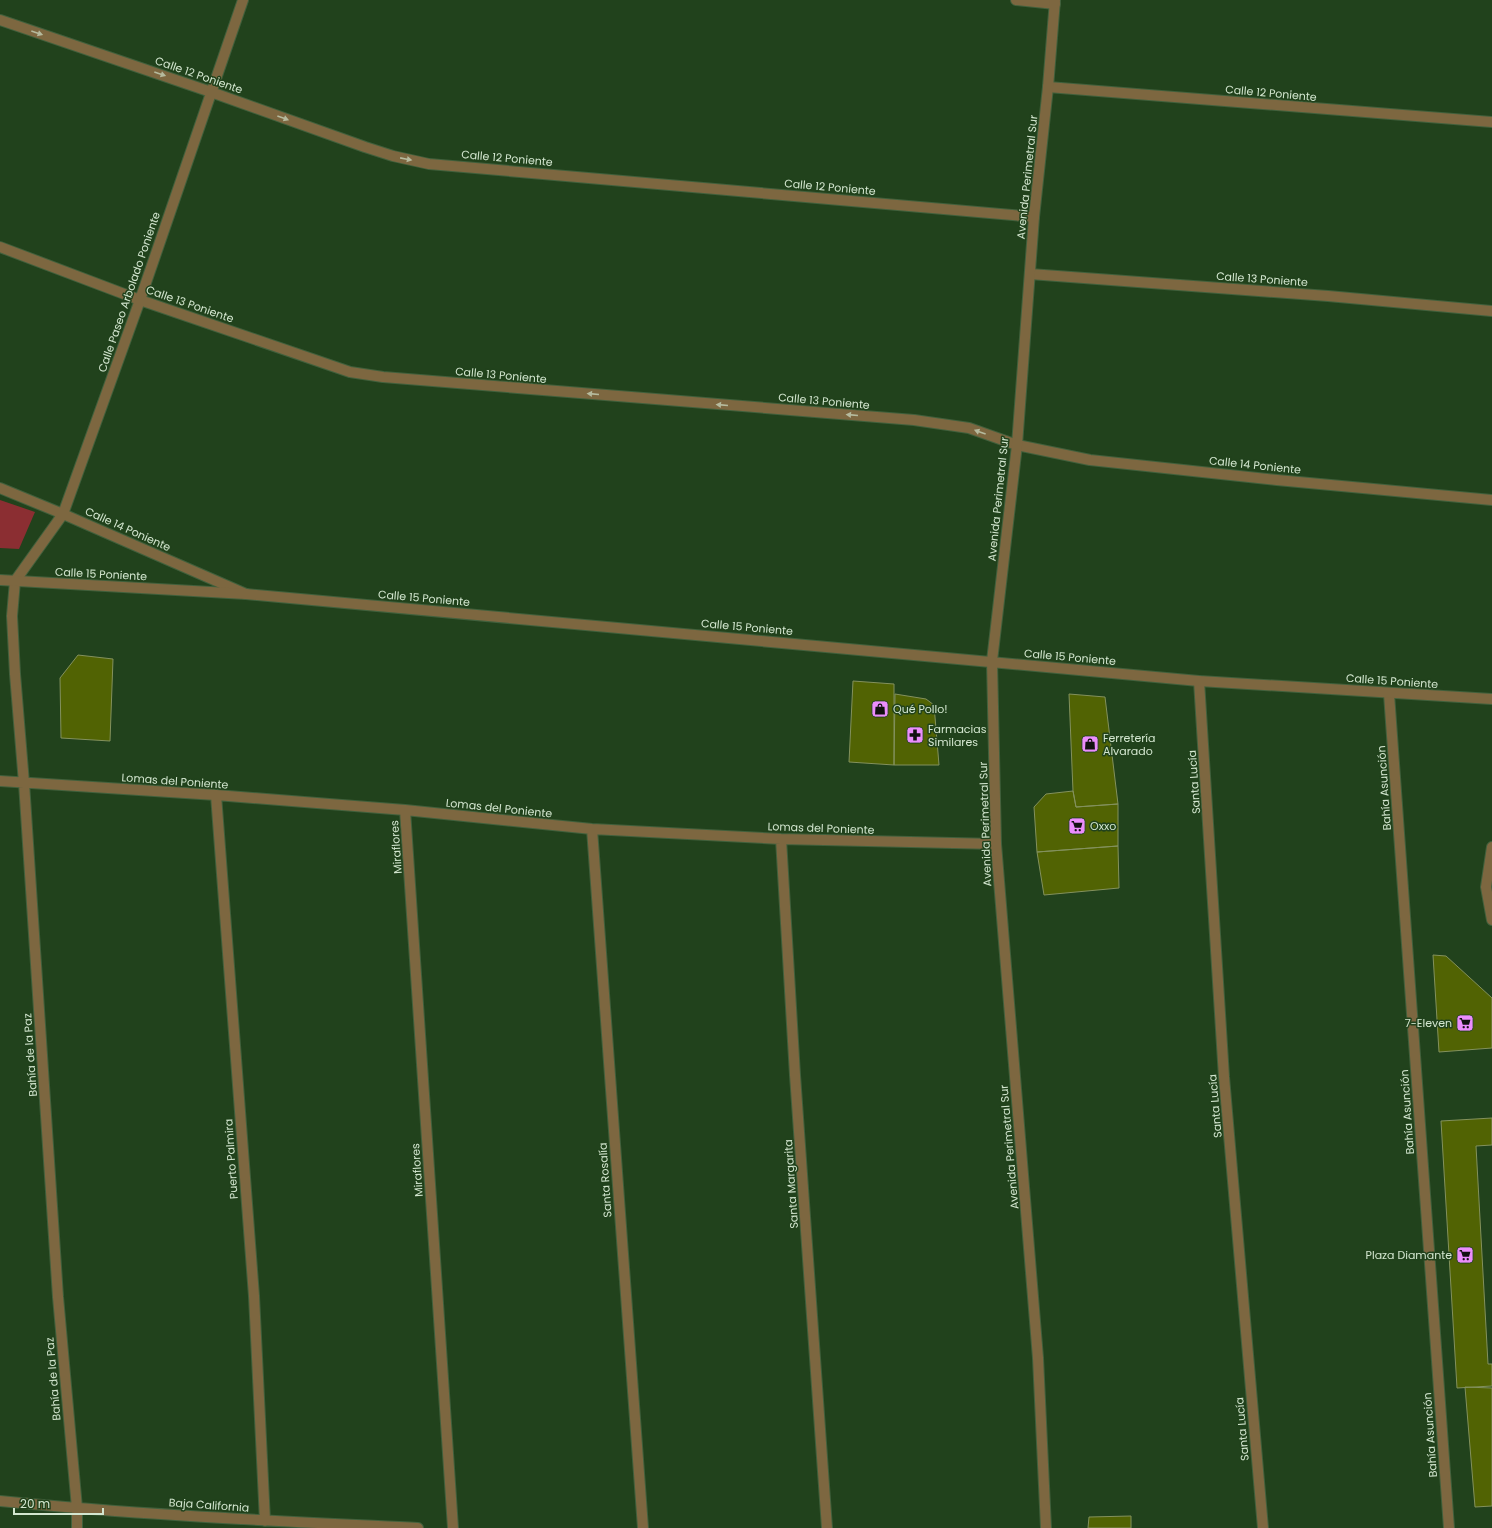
<svg xmlns="http://www.w3.org/2000/svg" width="1492" height="1528" font-family="Poppins,sans-serif">
<rect width="100%" height="100%" fill="#21421c"/>
<path fill="#8b2e32" d="M0,500L35,512L19,549L0,548Z"/>
<path fill="#516303" stroke="#83915d" d="M78,655L113,659L110,741L61,738L60,678Z
M853,681L894,684V765L849,762Z
M895,694L926,699L934,705L939,765H894Z
M1069,694L1105,697L1118,804L1076,807L1073,791Z
M1073,791L1076,807L1118,804V846L1037,852L1034,807L1046,794Z
M1118,846L1119,888L1044,895L1037,852Z
M1433,955L1446,956L1492,998V1048L1439,1052Z
M1492,1118V1145L1476,1146L1488,1364H1492V1386L1457,1388L1441,1121Z
M1465,1387L1492,1388V1506L1475,1507Z
M1131,1516V1528H1088L1089,1517Z"/>
<g fill="none" stroke-linecap="round" stroke-linejoin="round">
<g stroke="#41603c" stroke-width="12">
<path id="service" d="M1492,847L1486,887L1492,920"/>
</g>
<g stroke="#41603c" stroke-width="12">
<path id="minor" d="M1016,0L1055,4
M0,20L211,92L365,147L393,156L429,164L1034,217
M1048,87L1492,122
M0,247L140,300L350,372L383,377L914,420L969,428L1017,445L1090,460L1277,480L1492,500
M1030,274L1328,296L1492,311
M0,488L63,514L246,594
M1199,681L1224,1077L1263,1528
M1389,694L1449,1528
M0,781L216,795L405,810L592,829L781,839L996,844
M216,795L254,1296L265,1521
M405,810L453,1528
M592,829L643,1528
M781,839L795,1075L827,1528
M0,1501C139,1515 278,1521 418,1528
M77,1528V1508L58,1297L24,783L15,674L12,616L15,581L63,514L140,300L243,0"/>
</g>
<g stroke="#41603c" stroke-width="12">
<path id="tertiary" d="M0,580L246,594L1199,681L1492,699
M1046,1528L1038,1358L996,844L992,661L1017,445L1034,217L1048,87L1055,0"/>
</g>
<use href="#service" stroke="#7d6740" stroke-width="10"/>
<use href="#minor" stroke="#7d6740" stroke-width="10"/>
<use href="#tertiary" stroke="#7d6740" stroke-width="10"/>
</g>
<defs><path id="oneway-solid" d="M-6-.8H1V-3.2L6.5 0L1 3.2V.8H-6Z"/></defs>
<g fill="#b5ba9d">
<use href="#oneway-solid" transform="translate(37 33) rotate(19)"/>
<use href="#oneway-solid" transform="translate(160 74) rotate(19)"/>
<use href="#oneway-solid" transform="translate(283 118) rotate(20)"/>
<use href="#oneway-solid" transform="translate(406 159) rotate(11)"/>
<use href="#oneway-solid" transform="translate(593 394) rotate(-175)"/>
<use href="#oneway-solid" transform="translate(722 405) rotate(-175)"/>
<use href="#oneway-solid" transform="translate(852 415) rotate(-175)"/>
<use href="#oneway-solid" transform="translate(980 432) rotate(-160)"/>
</g>
<defs>
<g id="shop-square" transform="scale(0.9)"><rect x="-9" y="-9" width="18" height="18" rx="4" fill="#eb8dfc" stroke="#21421c"/><path d="M-5-2.5h2.3a2.7 3.5 0 0 1 5.4 0H5L5.5 6h-11ZM-1.5-2.5h3a1.5 2.3 0 0 0-3 0Z" fill="#111"/></g>
<g id="pharmacy-square" transform="scale(0.9)"><rect x="-9" y="-9" width="18" height="18" rx="4" fill="#eb8dfc" stroke="#21421c"/><path d="M-2-6h4v4h4v4h-4v4h-4v-4h-4v-4h4Z" fill="#111"/></g>
<g id="supermarket-square" transform="scale(0.9)"><rect x="-9" y="-9" width="18" height="18" rx="4" fill="#eb8dfc" stroke="#21421c"/><path d="M-6-5.5h2.5l.6 2H6L4.5 2H-2.5L-4.4-4H-6ZM-1.5 3.2a1.3 1.3 0 1 0 .1 0ZM3 3.2a1.3 1.3 0 1 0 .1 0Z" fill="#111"/></g>
</defs>
<g fill-rule="evenodd">
<use href="#shop-square" x="880" y="709"/>
<use href="#pharmacy-square" x="915" y="735"/>
<use href="#shop-square" x="1090" y="744"/>
<use href="#supermarket-square" x="1077" y="826"/>
<use href="#supermarket-square" x="1465" y="1023"/>
<use href="#supermarket-square" x="1465" y="1255"/>
</g>
<g text-anchor="middle" stroke-width="3" stroke-linejoin="round" paint-order="stroke">
<g font-size="11" fill="#d3e6cf" stroke="#21421c">
<text transform="translate(199 75) rotate(19)" y="4">Calle 12 Poniente</text>
<text transform="translate(1271 93) rotate(5)" y="4">Calle 12 Poniente</text>
<text transform="translate(507 158) rotate(5)" y="4">Calle 12 Poniente</text>
<text transform="translate(1027 177) rotate(-84)" y="4">Avenida Perimetral Sur</text>
<text transform="translate(830 187) rotate(5)" y="4">Calle 12 Poniente</text>
<text transform="translate(1262 279) rotate(4)" y="4">Calle 13 Poniente</text>
<text transform="translate(129 292) rotate(-71)" y="4">Calle Paseo Arbolado Poniente</text>
<text transform="translate(190 304) rotate(19)" y="4">Calle 13 Poniente</text>
<text transform="translate(501 375) rotate(5)" y="4">Calle 13 Poniente</text>
<text transform="translate(824 401) rotate(5)" y="4">Calle 13 Poniente</text>
<text transform="translate(1255 465) rotate(6)" y="4">Calle 14 Poniente</text>
<text transform="translate(998 499) rotate(-84)" y="4">Avenida Perimetral Sur</text>
<text transform="translate(128 529) rotate(24)" y="4">Calle 14 Poniente</text>
<text transform="translate(101 574) rotate(3)" y="4">Calle 15 Poniente</text>
<text transform="translate(424 598) rotate(5)" y="4">Calle 15 Poniente</text>
<text transform="translate(747 627) rotate(5)" y="4">Calle 15 Poniente</text>
<text transform="translate(1070 657) rotate(5)" y="4">Calle 15 Poniente</text>
<text transform="translate(1392 681) rotate(4)" y="4">Calle 15 Poniente</text>
<text transform="translate(175 781) rotate(4)" y="4">Lomas del Poniente</text>
<text transform="translate(1194 782) rotate(-94)" y="4">Santa Lucía</text>
<text transform="translate(1384 788) rotate(-94)" y="4">Bahía Asunción</text>
<text transform="translate(499 808) rotate(6)" y="4">Lomas del Poniente</text>
<text transform="translate(985 824) rotate(-92)" y="4">Avenida Perimetral Sur</text>
<text transform="translate(821 828) rotate(2)" y="4">Lomas del Poniente</text>
<text transform="translate(396 847) rotate(-94)" y="4">Miraflores</text>
<text transform="translate(30 1055) rotate(-94)" y="4">Bahía de la Paz</text>
<text transform="translate(1215 1106) rotate(-95)" y="4">Santa Lucía</text>
<text transform="translate(1407 1112) rotate(-94)" y="4">Bahía Asunción</text>
<text transform="translate(1009 1147) rotate(-95)" y="4">Avenida Perimetral Sur</text>
<text transform="translate(231 1159) rotate(-94)" y="4">Puerto Palmira</text>
<text transform="translate(417 1170) rotate(-94)" y="4">Miraflores</text>
<text transform="translate(605 1180) rotate(-94)" y="4">Santa Rosalía</text>
<text transform="translate(791 1184) rotate(-94)" y="4">Santa Margarita</text>
<text transform="translate(53 1379) rotate(-95)" y="4">Bahía de la Paz</text>
<text transform="translate(1242 1429) rotate(-95)" y="4">Santa Lucía</text>
<text transform="translate(1430 1435) rotate(-94)" y="4">Bahía Asunción</text>
<text transform="translate(209 1505) rotate(4)" y="4">Baja California</text>
</g>
<g font-size="11" fill="#d3e6cf" stroke="#21421c" text-anchor="start">
<text x="893" y="713">Qué Pollo!</text>
<text x="928" y="733">Farmacias<tspan x="928" dy="13">Similares</tspan></text>
<text x="1103" y="742">Ferretería<tspan x="1103" dy="13">Alvarado</tspan></text>
<text x="1090" y="830">Oxxo</text>
<text x="1452" y="1027" text-anchor="end">7-Eleven</text>
<text x="1452" y="1259" text-anchor="end">Plaza Diamante</text>
</g>
</g>
<path d="M14 1508v6h89v-6" fill="none" stroke="#d3e6cf" stroke-width="2"/>
<text x="20" y="1508" font-size="12" fill="#d3e6cf" stroke="#21421c" stroke-width="3" paint-order="stroke">20 m</text>
</svg>
